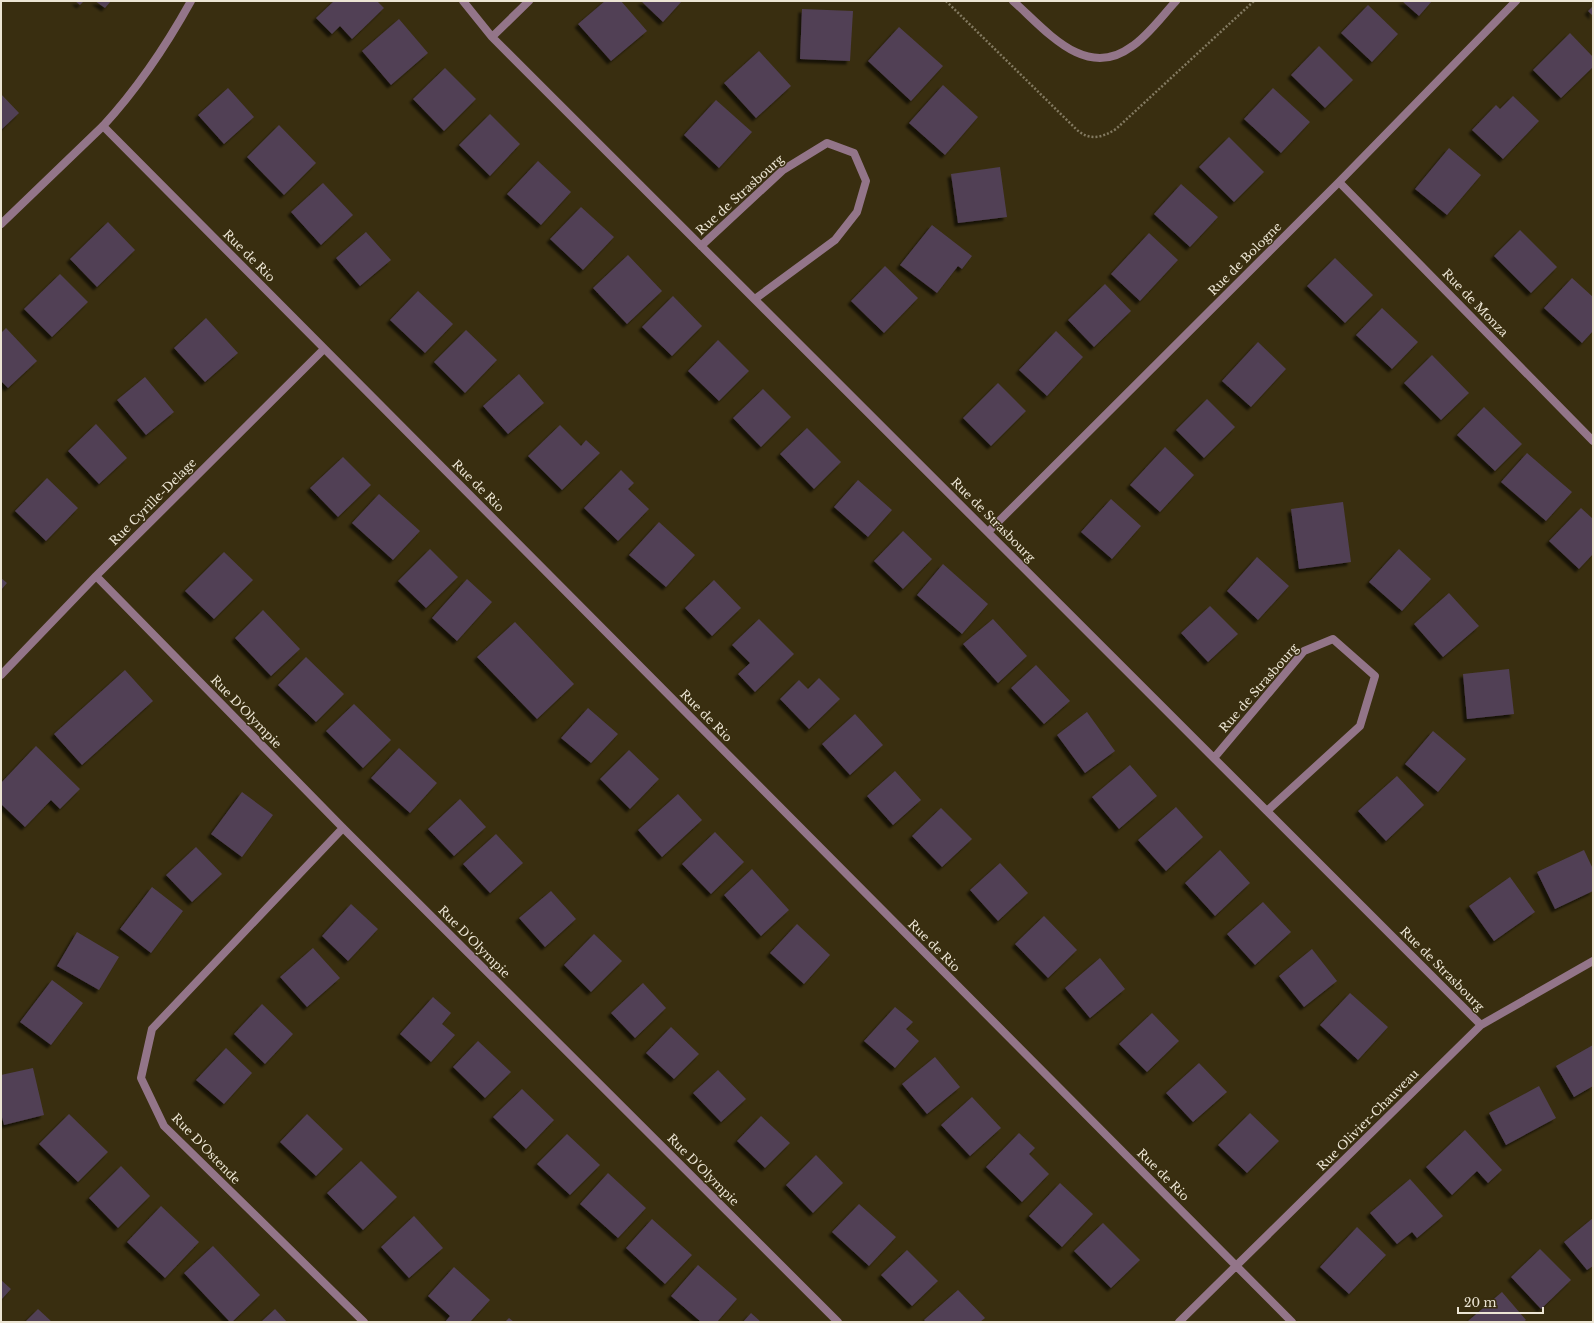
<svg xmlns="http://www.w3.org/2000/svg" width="1594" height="1323" font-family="'Libre Baskerville',serif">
<defs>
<filter id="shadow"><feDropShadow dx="-3.5" dy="3.5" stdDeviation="1" flood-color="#0009"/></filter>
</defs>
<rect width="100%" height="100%" fill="#392e10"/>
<path fill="#514055" filter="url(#shadow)" d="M75,1H84L80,5Z
M95,1H111L105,8Z
M334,1H377L384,8L352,39L340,26L332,34L316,18Z
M605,1H621L647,31L611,61L578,24Z
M641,1H682L663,22Z
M1402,1H1432L1419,16Z
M1368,5L1398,34L1372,62L1341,33Z
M1593,6V16L1588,11Z
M802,9L853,11L850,61L800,59Z
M399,19L428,53L391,85L362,51Z
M899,27L943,66L911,101L868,61Z
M1570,33L1593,57V67L1561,98L1533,70Z
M1319,46L1353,80L1325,108L1291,75Z
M759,51L791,86L756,118L724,83Z
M445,68L476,99L444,131L413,99Z
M943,85L978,117L945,155L909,123Z
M228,88L254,117L224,144L198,115Z
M1273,88L1310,122L1281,153L1244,119Z
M1,94L19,113L1,130Z
M1513,96L1539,121L1503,159L1472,130L1496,105L1500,109Z
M716,100L752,132L719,168L684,135Z
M490,114L520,144L490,176L459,145Z
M279,125L316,163L284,195L247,157Z
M1229,137L1264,172L1234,202L1199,167Z
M1449,148L1481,175L1447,215L1415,189Z
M538,161L571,192L541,225L507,194Z
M1000,167L1007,217L958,223L951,174Z
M323,183L353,215L321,245L291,212Z
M1181,184L1218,217L1190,247L1154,214Z
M581,207L614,237L583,270L550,239Z
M108,222L135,250L97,287L70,259Z
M932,225L972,256L962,269L958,266L937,293L900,265Z
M1520,230L1557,267L1531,293L1494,256Z
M366,232L391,260L360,286L336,258Z
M1149,233L1178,260L1140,301L1111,274Z
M628,255L662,291L627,324L593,288Z
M1335,258L1373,295L1345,323L1307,286Z
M885,266L918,298L884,333L851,301Z
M60,274L88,302L52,337L24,309Z
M1572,278L1593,297V331L1582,343L1544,308Z
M1105,284L1131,311L1094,347L1068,320Z
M418,291L453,324L425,353L390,320Z
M673,296L702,326L672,356L642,327Z
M1382,308L1418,342L1392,369L1356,335Z
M206,318L238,353L205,382L174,348Z
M6,328L37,361L8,388L1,381V333Z
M466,330L497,360L465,393L434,362Z
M1056,331L1083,357L1047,396L1019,370Z
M718,340L749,371L719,401L688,371Z
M1258,342L1286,369L1251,407L1222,381Z
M1432,355L1469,393L1441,420L1404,383Z
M519,374L544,403L508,434L483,406Z
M145,377L174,412L146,435L117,400Z
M998,383L1026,411L991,446L963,418Z
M763,389L791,417L761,447L733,418Z
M1207,399L1235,427L1204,458L1176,430Z
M1484,407L1522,444L1495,471L1457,435Z
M96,424L127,458L99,484L68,451Z
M560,425L581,446L586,440L600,453L562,490L528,456Z
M807,428L841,462L814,489L780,454Z
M1165,447L1194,475L1160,512L1130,485Z
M1527,453L1572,492L1546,521L1501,482Z
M343,457L371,485L338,517L310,488Z
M621,470L634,483L628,489L649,509L618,541L584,508Z
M47,478L78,508L46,541L15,511Z
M858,480L892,510L868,537L834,507Z
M379,494L420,531L393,560L352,523Z
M1111,499L1141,526L1112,559L1081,532Z
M1343,502L1351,562L1299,569L1291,509Z
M1581,508L1593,519V554L1579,569L1549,541Z
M659,522L695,555L666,587L629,555Z
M903,531L932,559L903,589L874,561Z
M430,549L458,577L426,608L398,581Z
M1399,549L1431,579L1402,611L1369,582Z
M224,552L253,580L214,619L185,591Z
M1257,557L1289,586L1258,620L1227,591Z
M943,564L988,604L962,634L917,595Z
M1,578L7,583L1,590Z
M467,579L492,602L457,641L432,618Z
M714,580L741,608L712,636L685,608Z
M1449,593L1479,626L1443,657L1414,624Z
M1210,606L1238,634L1208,662L1181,633Z
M263,610L300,649L271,676L235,638Z
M759,619L794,654L755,692L738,674L750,663L732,645Z
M993,619L1027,656L998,683L963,644Z
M515,622L574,684L537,719L477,657Z
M306,657L344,694L316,722L278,685Z
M1036,665L1070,701L1044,724L1011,688Z
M1509,669L1514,714L1467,719L1463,674Z
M125,670L153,701L82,765L54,734Z
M819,678L840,699L809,729L780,699L799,680L808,689Z
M354,704L391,740L363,768L326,731Z
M588,708L618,734L591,763L561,738Z
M1087,712L1115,751L1085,773L1057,735Z
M855,714L883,745L850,775L822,744Z
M1433,731L1466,759L1438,792L1405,764Z
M36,746L80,789L60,809L51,800L25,827L1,804V783Z
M399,748L437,783L410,813L371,778Z
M629,750L659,779L630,809L600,779Z
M1130,765L1157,796L1119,829L1092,797Z
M895,771L921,800L893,825L867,796Z
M1397,776L1424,805L1386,841L1358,811Z
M242,792L273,815L242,857L211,834Z
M678,794L702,820L662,857L638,830Z
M460,799L486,827L454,856L428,829Z
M1176,807L1203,837L1166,871L1138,840Z
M941,808L972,839L942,867L912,836Z
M715,832L744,862L711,894L682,864Z
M496,834L523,863L490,893L463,864Z
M196,847L222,874L192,902L166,875Z
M1220,850L1250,883L1215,916L1185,883Z
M1584,850L1593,869V891L1555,909L1537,872Z
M1000,863L1028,893L998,921L970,890Z
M752,869L789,910L761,936L724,895Z
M1510,877L1535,912L1494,941L1469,906Z
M152,887L183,911L151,953L120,929Z
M551,891L576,919L545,947L519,918Z
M1263,902L1291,932L1255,965L1227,934Z
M351,904L378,929L348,961L322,936Z
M1044,916L1077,950L1048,978L1015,944Z
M797,924L830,955L804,984L770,953Z
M77,932L119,957L99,990L57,966Z
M594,934L622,961L591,992L564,965Z
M313,948L340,978L307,1007L280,977Z
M1312,949L1337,981L1304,1007L1279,976Z
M1100,958L1125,989L1090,1018L1065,988Z
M52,980L83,1003L51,1045L20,1022Z
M643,983L666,1008L635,1038L611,1013Z
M1350,993L1388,1027L1358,1060L1320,1025Z
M433,997L451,1013L442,1024L455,1035L431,1062L400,1034Z
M262,1004L293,1034L265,1064L234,1034Z
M895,1007L913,1022L906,1029L919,1041L895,1068L864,1041Z
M1152,1013L1179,1041L1147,1072L1119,1044Z
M671,1027L699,1054L674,1079L646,1053Z
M478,1041L511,1072L485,1098L453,1067Z
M1593,1045V1086L1574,1097L1556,1066Z
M226,1048L252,1073L224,1104L196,1080Z
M935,1057L960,1087L927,1114L902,1084Z
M1199,1063L1227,1092L1193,1122L1166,1093Z
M33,1068L44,1115L4,1125L1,1113V1075Z
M718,1070L746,1099L721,1122L693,1093Z
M1539,1086L1556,1118L1506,1145L1489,1113Z
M522,1089L554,1120L526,1149L493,1117Z
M972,1097L1001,1128L970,1156L941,1125Z
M1250,1113L1279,1141L1247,1173L1218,1145Z
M69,1114L108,1152L78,1182L39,1144Z
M307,1114L343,1149L316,1176L280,1142Z
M761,1116L790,1143L765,1168L737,1141Z
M1465,1130L1502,1170L1488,1183L1477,1171L1452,1195L1426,1167Z
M1019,1133L1035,1148L1029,1154L1049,1174L1022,1202L986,1167Z
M567,1134L600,1165L570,1195L537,1164Z
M816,1155L843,1183L813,1213L786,1185Z
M361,1161L397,1197L363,1230L327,1193Z
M121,1166L150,1196L118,1228L89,1198Z
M608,1173L646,1208L618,1238L580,1204Z
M1410,1179L1443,1216L1417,1238L1412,1232L1397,1244L1370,1213Z
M1060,1183L1093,1214L1062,1247L1029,1216Z
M859,1204L896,1237L869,1266L832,1232Z
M161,1206L199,1242L165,1278L127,1242Z
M414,1216L443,1248L409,1278L381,1247Z
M1593,1218V1266L1587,1270L1564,1242Z
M652,1219L692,1255L665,1284L626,1248Z
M1103,1223L1140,1260L1111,1288L1074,1251Z
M1357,1227L1386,1255L1349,1294L1320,1267Z
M213,1246L260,1295L232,1322H230L184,1273Z
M1540,1249L1571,1280L1541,1309L1511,1277Z
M907,1250L938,1281L912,1306L881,1275Z
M698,1265L737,1299L717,1322H701L671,1296Z
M454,1267L490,1300L470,1322H445L450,1316L428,1296Z
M1,1280L11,1289L1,1300Z
M958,1290L985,1318L980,1322H926L924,1320Z
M1502,1292L1526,1320L1523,1322H1469L1468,1321Z
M38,1309L52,1322H25Z
M275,1309L287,1322H261Z
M751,1313L761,1322H743Z
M509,1318L514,1322H505Z"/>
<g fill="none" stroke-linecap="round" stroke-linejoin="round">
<path stroke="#837a61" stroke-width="2.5" stroke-dasharray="2 2" stroke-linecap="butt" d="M946,1L1076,129C1089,141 1102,138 1116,129L1254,1"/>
<path stroke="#937589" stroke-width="8" d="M1013,1C1045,29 1085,81 1131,47C1147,37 1163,15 1176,1"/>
<path stroke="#937589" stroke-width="8" d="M463,1L492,37L1481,1025
M492,37L529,1
M103,126L1292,1322
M1339,182L1593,441
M701,246L783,170L827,143L854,153L866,181L857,212L835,240L755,299
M988,532L1339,182L1516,1
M96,576L343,828L838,1322
M1,675L96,576L324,349
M1214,758L1304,651L1333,639L1375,676L1360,726L1267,811
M343,828L152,1029L141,1078L164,1126L364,1322
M1179,1322L1481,1025L1593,961"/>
<path stroke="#937589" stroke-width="8" d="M1,224L103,126C138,88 166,46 191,1"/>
</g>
<g text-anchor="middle" stroke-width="3" stroke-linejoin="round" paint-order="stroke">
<g font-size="12" fill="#ece5d4" stroke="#392e10">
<text transform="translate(740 195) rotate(-42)" y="4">Rue de Strasbourg</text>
<text transform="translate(249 256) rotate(45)" y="4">Rue de Rio</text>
<text transform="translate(1245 259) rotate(-45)" y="4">Rue de Bologne</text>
<text transform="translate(1475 303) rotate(46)" y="4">Rue de Monza</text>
<text transform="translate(478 486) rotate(45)" y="4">Rue de Rio</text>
<text transform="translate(153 502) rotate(-45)" y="4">Rue Cyrille-Delage</text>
<text transform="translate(993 520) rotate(45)" y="4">Rue de Strasbourg</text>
<text transform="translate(1259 688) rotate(-49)" y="4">Rue de Strasbourg</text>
<text transform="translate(246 712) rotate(46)" y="4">Rue D'Olympie</text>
<text transform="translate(706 716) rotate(45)" y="4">Rue de Rio</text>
<text transform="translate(474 942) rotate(45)" y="4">Rue D'Olympie</text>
<text transform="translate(934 946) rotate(45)" y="4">Rue de Rio</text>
<text transform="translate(1442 969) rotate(45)" y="4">Rue de Strasbourg</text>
<text transform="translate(1368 1120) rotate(-45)" y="4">Rue Olivier-Chauveau</text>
<text transform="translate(206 1149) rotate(46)" y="4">Rue D'Ostende</text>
<text transform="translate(703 1170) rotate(45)" y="4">Rue D'Olympie</text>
<text transform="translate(1163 1175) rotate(45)" y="4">Rue de Rio</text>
</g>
</g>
<rect width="1594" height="1323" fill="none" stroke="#ece5d4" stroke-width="4"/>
<path d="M1458 1307v6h85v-6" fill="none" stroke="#ece5d4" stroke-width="2"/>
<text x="1464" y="1307" font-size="12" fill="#ece5d4" stroke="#392e10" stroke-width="3" paint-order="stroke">20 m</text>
</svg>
